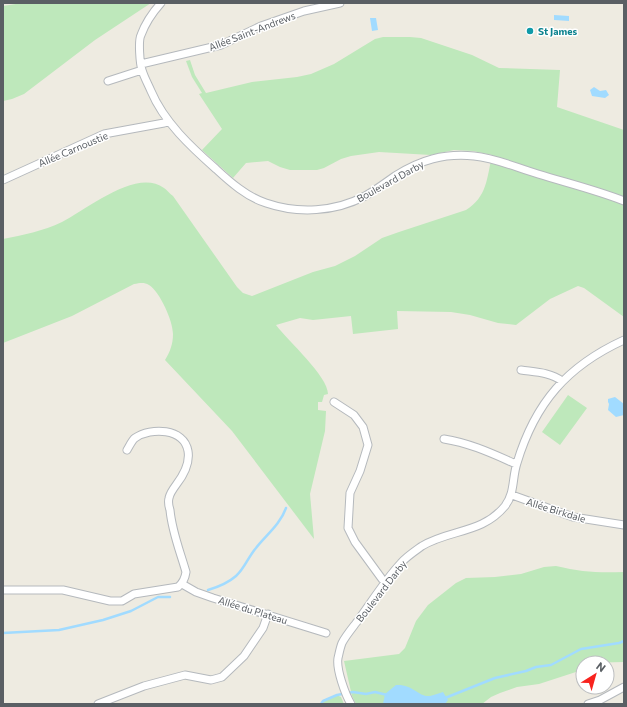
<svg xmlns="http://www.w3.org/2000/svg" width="627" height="707" font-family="Commissioner,sans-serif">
<rect width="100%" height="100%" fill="#eeebe1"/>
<path fill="#bee8bb" d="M22,3H151L95,40L24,94L12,99L3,101V6Z
M383,37H410L421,38L472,55L499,68L560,70L557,107L624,130V317L584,288L578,286L550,299L516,325L498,323L470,315L451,312L397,311L398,329L353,334L351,316L313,320L300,318L276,325C288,341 328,376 328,394L324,395L322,402H318V410L326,411L325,431L310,494L314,539L232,431L165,360C170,352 173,344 173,334C173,321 160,292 149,285C144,282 140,283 134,284L72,316L3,343V239C23,235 43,231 62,222C88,209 136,168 164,188C167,190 170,194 173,196L237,287L243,293L252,296L313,272L335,266L355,256L382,238L399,232L466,210C487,197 487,178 492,155L473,151L454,150L431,155L379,152L351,156L341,159L324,168L317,170H290L280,167L268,161L246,163L233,178L202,150L222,129L199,94L202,93L192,77L186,61L190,60L195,75L206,93L252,82L297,77L311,74L334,64L375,39Z
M568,395L587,408L560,445L542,432Z
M556,566C581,572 598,573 624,572V662L583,663V669L579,671L539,684L517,687L500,693L491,697L482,704H356L352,696L344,661L399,654L405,648L416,621L428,605L456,583L466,578L495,577L521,574L544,567Z
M337,695L341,697L344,704H321L323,701Z"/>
<path fill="#a1dbff" d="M554,15L569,16V21L554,20Z
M370,18H376L378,30L372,31Z
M594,87L600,91L606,90L609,95L605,98L592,96L590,90Z
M615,397L624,404V415L616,417L608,410L609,404L608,402V399Z
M396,685C413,684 418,697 430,696C435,695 439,693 443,692L448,700L445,704H383L385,694Z"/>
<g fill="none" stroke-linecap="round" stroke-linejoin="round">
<path stroke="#a1dbff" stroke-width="2.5" d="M208,590C218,587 228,583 236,576C245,568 248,557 256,548C266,535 280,525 286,508
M3,633L59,630L103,620L131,611L158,597H170
M445,698L495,678L526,671L536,667L551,665L581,649L619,643L624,641
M321,704L323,701L337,695L353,692L366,694L375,692L387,695"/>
<g stroke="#b5b9bd" stroke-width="9">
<path id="minor" d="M161,3C153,12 145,24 141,35C138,41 140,64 142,70C144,77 148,84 151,91C164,122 191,147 216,169C230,182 247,197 266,203C298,214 335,212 365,196C376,190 385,183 395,176C420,160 444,153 474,156C496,158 517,168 538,174C567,183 596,190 624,201
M141,64L221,45L261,26L304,11L340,3
M108,81L142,70
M3,180L104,134L164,123L168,121
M521,370C534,372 550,372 562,381
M334,402L354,415L363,427L368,445L360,471L350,493L348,528L355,542L382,579L386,582
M444,439C470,443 493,454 516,464
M512,495L573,517L624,525
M182,584L196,592L213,598L326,633
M3,590H63L110,601H122L134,594L178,587C183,583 185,579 186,572C180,551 172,532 170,510C169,507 168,502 169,498C170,493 173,489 176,485C183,476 190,463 188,451C184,428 151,427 135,438C132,440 129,447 127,450
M98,704L144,686L185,675L211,680L222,677L244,656L263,628L268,614
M351,704C345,694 336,669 338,658C339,654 340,648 342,643C346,635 354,626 359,619C373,600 385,580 401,563C406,557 415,551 422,546C450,529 482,534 505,506C515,493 512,478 517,463C535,403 567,366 624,340
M588,704L600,700L624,687"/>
</g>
<use href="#minor" stroke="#fff" stroke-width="7"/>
</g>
<circle fill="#0f9aa8" stroke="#fff" stroke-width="1.5" cx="530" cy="31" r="4"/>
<g text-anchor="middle" stroke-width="3" stroke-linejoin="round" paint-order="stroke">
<g font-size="10" fill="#5a5f64" stroke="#fff">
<text transform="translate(252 31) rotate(-21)" y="4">Allée Saint-Andrews</text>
<text transform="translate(73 149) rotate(-23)" y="4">Allée Carnoustie</text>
<text transform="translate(390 181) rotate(-29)" y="4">Boulevard Darby</text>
<text transform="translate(556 510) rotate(17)" y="4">Allée Birkdale</text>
<text transform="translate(381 591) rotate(-52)" y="4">Boulevard Darby</text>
<text transform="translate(253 610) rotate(17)" y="4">Allée du Plateau</text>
</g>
<g font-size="10" font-weight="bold" fill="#0d838f" stroke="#fff" text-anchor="start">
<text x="538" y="35">St James</text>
</g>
</g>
<rect width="627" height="707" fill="none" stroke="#5a5f64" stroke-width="8"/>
<g transform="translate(595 675) rotate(37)"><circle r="19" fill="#ffffff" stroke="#bdbfc1"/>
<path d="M0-3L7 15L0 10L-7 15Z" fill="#f8231e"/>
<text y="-6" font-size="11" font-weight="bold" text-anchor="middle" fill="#5a5f64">N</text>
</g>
</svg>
